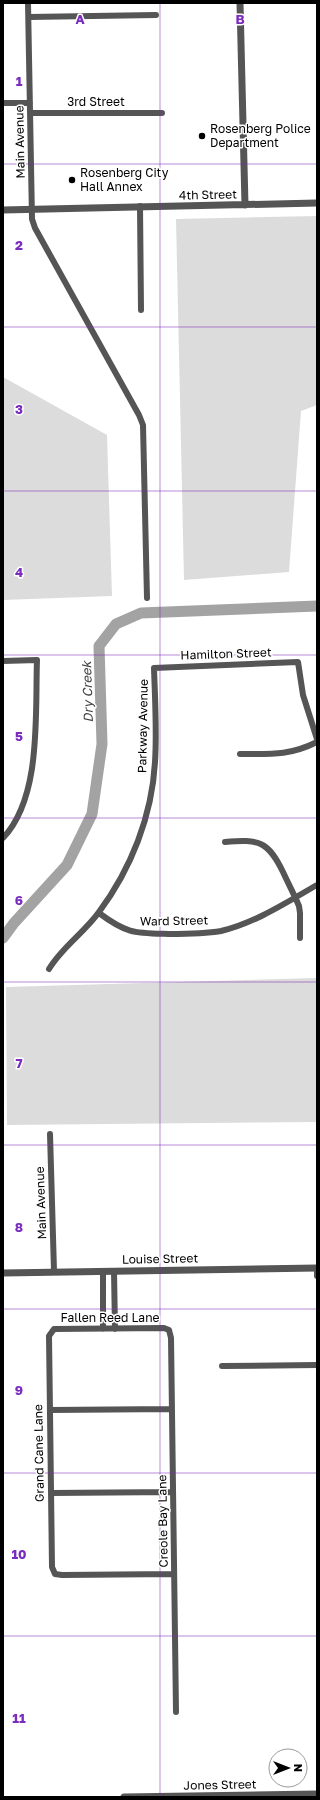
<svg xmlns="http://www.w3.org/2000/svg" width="320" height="1800" font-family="'Golos Text',sans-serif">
<rect width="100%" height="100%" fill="#fff"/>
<path fill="#dcdcdc" d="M317,216V405L301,411L289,572L184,580L176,219Z
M3,377L107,435L112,596L3,600Z
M317,978V1122L7,1125L6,987Z"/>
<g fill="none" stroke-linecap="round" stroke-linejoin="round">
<path stroke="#a3a3a3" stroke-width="11" d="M3,938L14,923L67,865L92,814L102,744L99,646L116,624L141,613L317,606"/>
<path stroke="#555" stroke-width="6" d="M28,3L32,219L35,228L139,415L143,425L147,598
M29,17L156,15
M3,103H30
M30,113H162
M140,206L141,310
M3,661L37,660C35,713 42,797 3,838
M240,754C270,754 289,756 317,742
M225,842C259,839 268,841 283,872C288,883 294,894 299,906L300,913V938
M99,913C127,934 135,933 169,934C186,934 204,934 221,931C255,923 287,902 317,885
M49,969C62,947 84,933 99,912C131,869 152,816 155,762C157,731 155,699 154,668L298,662L303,695L317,739
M50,1134L54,1271
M317,1268V1276
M103,1271V1329
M114,1271L115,1329
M222,1366L317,1365
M50,1410L172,1409
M51,1493L173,1492
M174,1574L62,1575L55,1574L52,1567L49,1336L54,1329L164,1328L169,1330L171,1338L176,1712"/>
<path stroke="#555" stroke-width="7" d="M240,3L245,205
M3,210L317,203
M3,1273L317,1268
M124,1797L317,1794"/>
</g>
<path fill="none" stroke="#7b2cbf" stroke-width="1" stroke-opacity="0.55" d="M160,3V1797M3,164H317M3,327H317M3,491H317M3,655H317M3,818H317M3,982H317M3,1145H317M3,1309H317M3,1473H317M3,1636H317"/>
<g fill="#000" stroke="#fff" stroke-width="1.5">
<circle cx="202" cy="136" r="4"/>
<circle cx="72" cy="180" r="4"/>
</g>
<g text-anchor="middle" stroke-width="3" stroke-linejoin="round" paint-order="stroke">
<g font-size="12" fill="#000" stroke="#fff">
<text x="96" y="106">3rd Street</text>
<text transform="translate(20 142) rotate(-91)" y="4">Main Avenue</text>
<text transform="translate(208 195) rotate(-1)" y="4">4th Street</text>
<text transform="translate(226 654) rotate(-2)" y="4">Hamilton Street</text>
<text transform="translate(143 726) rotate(-89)" y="4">Parkway Avenue</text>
<text transform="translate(174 921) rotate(-1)" y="4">Ward Street</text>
<text transform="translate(41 1203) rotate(-92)" y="4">Main Avenue</text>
<text transform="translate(160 1259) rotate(-1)" y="4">Louise Street</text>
<text x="110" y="1322">Fallen Reed Lane</text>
<text transform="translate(39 1453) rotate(-91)" y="4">Grand Cane Lane</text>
<text transform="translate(163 1521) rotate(-91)" y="4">Creole Bay Lane</text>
<text transform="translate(220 1785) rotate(-1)" y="4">Jones Street</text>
</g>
<g font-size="12" fill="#000" stroke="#fff" text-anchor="start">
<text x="210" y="133">Rosenberg Police<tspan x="210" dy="14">Department</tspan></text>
<text x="80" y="177">Rosenberg City<tspan x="80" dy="14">Hall Annex</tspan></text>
</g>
<g font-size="13" font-style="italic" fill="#444" stroke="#fff">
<text transform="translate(87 692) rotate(-92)" y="5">Dry Creek</text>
</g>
</g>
<g font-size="13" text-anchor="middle" font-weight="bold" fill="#7b2cbf" stroke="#fff" stroke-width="3" stroke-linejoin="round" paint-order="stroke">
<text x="80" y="24">A</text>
<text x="240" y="24">B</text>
<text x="19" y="86">1</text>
<text x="19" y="250">2</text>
<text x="19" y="414">3</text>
<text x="19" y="577">4</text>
<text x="19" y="741">5</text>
<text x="19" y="905">6</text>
<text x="19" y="1068">7</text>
<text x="19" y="1232">8</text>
<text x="19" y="1395">9</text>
<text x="19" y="1559">10</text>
<text x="19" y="1723">11</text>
</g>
<rect width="320" height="1800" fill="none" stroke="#000000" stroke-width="8"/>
<g transform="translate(288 1768) rotate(90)"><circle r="19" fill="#ffffff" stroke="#999999"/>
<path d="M0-3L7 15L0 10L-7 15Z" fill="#000000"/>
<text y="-6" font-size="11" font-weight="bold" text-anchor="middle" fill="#000000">N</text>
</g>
</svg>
